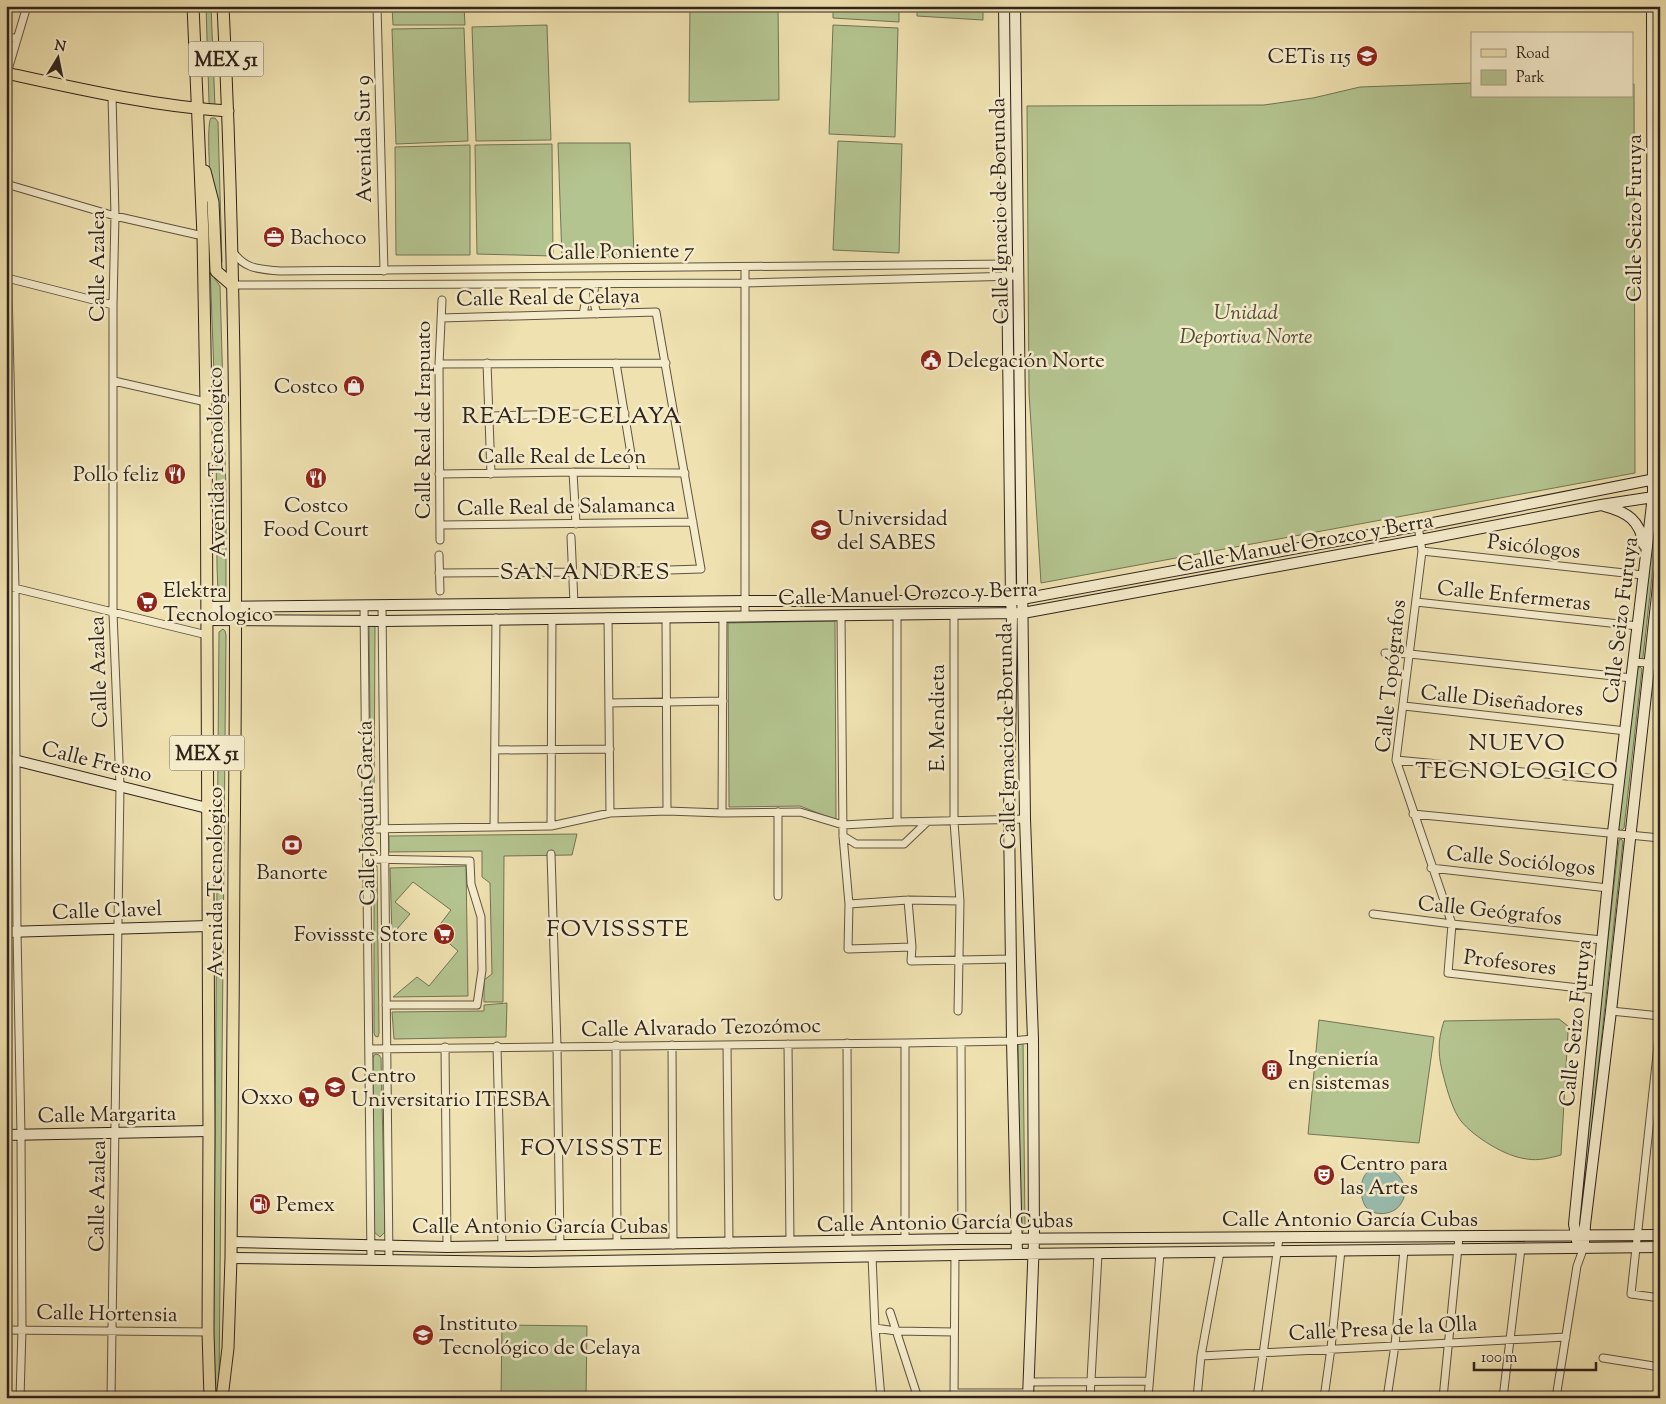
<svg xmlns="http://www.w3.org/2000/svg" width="1666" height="1404" font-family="'Sorts Mill Goudy',serif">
<rect width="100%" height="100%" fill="#efe1b0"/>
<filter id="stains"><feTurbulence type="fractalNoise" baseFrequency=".004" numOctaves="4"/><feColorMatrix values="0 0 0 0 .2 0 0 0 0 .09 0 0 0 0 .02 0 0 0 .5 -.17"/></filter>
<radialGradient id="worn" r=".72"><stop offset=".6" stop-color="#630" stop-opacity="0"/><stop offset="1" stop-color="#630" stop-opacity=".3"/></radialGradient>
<path fill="#b4c490" stroke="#727456" d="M206,6H211L215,107L210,106L209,102Z
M392,6H464L465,25H393Z
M690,6H778L779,100L689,102Z
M833,6H899V22L833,18Z
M917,6H983V20L917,16Z
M547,25L551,140L476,141L472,27Z
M833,25L898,28L895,137L829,134Z
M464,28L468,141L396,144L392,29Z
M1472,83V96H1632V84H1634L1635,473L1041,583L1029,393L1027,106L1264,105L1313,98L1360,87Z
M211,118H215L218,122L222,262L217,264C215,244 204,127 211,118Z
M838,141L902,144L899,253L833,250Z
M558,143H630L634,256L562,259Z
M552,144L553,256L477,254L475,145Z
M470,145V255H396L395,147Z
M210,267L215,279L220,286L226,492V590L224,597H220L218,593L217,566L216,427Z
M1658,501L1660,505L1643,657L1641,660L1639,657L1656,503Z
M835,621L836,820L800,806L729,807L728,623Z
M369,626H375L374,823L371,821Z
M223,629L225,631L226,635L219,1389H213L219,632Z
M1640,667L1642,669L1624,828L1621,831L1618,828L1637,669Z
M577,834L572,855L504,856L503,1002H484V980L492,974L490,883L482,877V851L389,852V836Z
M1621,839L1623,841L1581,1225L1578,1228L1576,1224L1619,840Z
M374,864L377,866L379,1033L378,1037L375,1036L374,1033Z
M466,866L468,996L393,997L417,977L429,986L458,951L435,931L451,910L413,882L395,902L410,914L392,935L390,868Z
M507,1003L506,1037L394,1039L392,1012L484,1011V1005Z
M1559,1019L1568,1026V1032L1561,1155C1550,1158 1538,1161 1527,1159C1506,1157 1474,1137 1461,1121C1453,1111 1447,1090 1444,1078C1438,1057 1437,1042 1444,1021Z
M1319,1020L1434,1037L1419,1143L1308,1134Z
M1023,1040L1025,1228L1022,1233L1019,1229L1018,1042Z
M376,1054L379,1055L381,1058L385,1232L380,1237L374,1232V1227L373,1058L374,1055Z
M502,1325L587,1326L586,1398H501Z"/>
<path fill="#9abdae" stroke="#708074" d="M1384,1166C1400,1172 1412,1189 1400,1205C1393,1215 1374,1217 1366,1207C1359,1197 1359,1178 1369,1171C1373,1168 1379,1167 1384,1166Z"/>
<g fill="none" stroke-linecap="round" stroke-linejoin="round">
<g stroke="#605341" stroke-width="9">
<path id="street" d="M377,6L384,271
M6,36L17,39
M6,124L7,73L27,6
M6,184L115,216L203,236
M6,202L15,588L17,932L21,1135L22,1329L20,1398
M233,252C246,270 260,269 280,271L1011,264
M7,278L113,305
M595,284L593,299L597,314
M232,285L745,283L1019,276
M583,314L586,299L585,284
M441,318L656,312L701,569L604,572
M487,363L491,474
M616,363L634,472
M439,364L666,363
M114,381L206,402
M489,416L625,413
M573,472L576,524
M439,474L573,472L685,473
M440,525L693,522
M1418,526L1422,551L1396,760L1452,924L1448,973L1597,990
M571,537L574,603
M440,540L439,364L442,300
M1422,551L1643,575
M439,555L440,591
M439,573L572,572
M6,586L207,635
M1416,602L1638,626
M364,606L371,1259
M382,606L389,1259
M954,614V822L960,901L958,1011
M841,615L843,836L849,904L848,949L912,947
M745,616V267
M608,617L610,813
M666,618L667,811
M1385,653L1410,654L1632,678
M1634,662L1660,664
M609,703L723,701
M1404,706L1626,731
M495,750L610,749
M1396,760L1619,781
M722,813L723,616
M1413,814L1660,838
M897,822V615
M551,826L552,618
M494,827L496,618
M367,829L551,826L610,813L667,811L722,813L800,812L843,825L897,822L1025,819
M843,836L856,844H904L927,822
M551,854L557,1046L560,1246
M367,859L470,861L471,884L481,917L482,970L477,1005H386
M1431,868L1608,888
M778,896V812
M908,900L912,947L911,961L1011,959
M849,904L908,900L960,901
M1373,914L1452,924L1602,940
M1611,1011L1660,1016
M1660,1027L1631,1294L1660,1298
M961,1042L962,1239
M847,1043L848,1241
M905,1043V1241
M788,1044L790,1242
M616,1045L617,1245
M672,1045L673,1245
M727,1045L729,1244
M497,1046L502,1246
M445,1047L447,1247
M369,1049L905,1043L1012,1041L1033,1039
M872,1256L875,1328L881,1398
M890,1312L918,1398
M875,1328L896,1331L954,1332
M6,1330L208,1332
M1201,1356L1566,1337
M1603,1358L1660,1367
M1030,1382L1149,1381
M954,1393H1028
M111,1398L120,785L113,613V305L115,216L112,95
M954,1398L955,1255
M1090,1398L1098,1254
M1148,1398L1160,1253
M1197,1398L1201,1356L1220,1252
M1257,1398L1279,1238
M1324,1398L1331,1348L1341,1250
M1387,1398L1395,1345L1404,1250
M1443,1398L1459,1237
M1503,1398L1521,1248
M1556,1398L1577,1266L1584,1247"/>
</g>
<g stroke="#30241c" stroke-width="12">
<path id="secondary" d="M1004,6L1011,601L1012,614L1009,819L1012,1041L1017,1254
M1015,6L1025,819L1033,1039L1034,1239L1028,1398
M1604,506C1627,512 1640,520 1644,545
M208,607L745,601H1011L1418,526L1660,478
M207,620L382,621L1023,613L1420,540L1601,505L1660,496
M6,758L207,808
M6,932L208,926
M6,1135L209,1131
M1577,1241L1574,1224L1613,832L1653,496L1652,6
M231,1242L447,1247L962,1239L1660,1235
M1584,1242L1585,1225L1611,1011L1660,568
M231,1258L532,1262L1017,1254L1660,1247"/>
</g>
<g stroke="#30241c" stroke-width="13">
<path id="primary" d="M193,6L203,236L206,402L209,1131L208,1332L210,1398
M6,73C79,89 153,106 228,111
M205,171L213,202L216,271L232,285
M222,1398L228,1348L231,1258C233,1126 233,994 234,862C237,577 237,291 223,6"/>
</g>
<use href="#street" stroke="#f5eccc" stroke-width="7"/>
<use href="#secondary" stroke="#f5eccc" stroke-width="10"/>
<use href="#primary" stroke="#efe1b0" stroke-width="11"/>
</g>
<defs>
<g id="school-disc" transform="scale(1.125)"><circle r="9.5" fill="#8f2418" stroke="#f5eccc"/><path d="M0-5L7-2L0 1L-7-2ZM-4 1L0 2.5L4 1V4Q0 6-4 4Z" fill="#fff"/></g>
<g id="office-disc" transform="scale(1.125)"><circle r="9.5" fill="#8f2418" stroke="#f5eccc"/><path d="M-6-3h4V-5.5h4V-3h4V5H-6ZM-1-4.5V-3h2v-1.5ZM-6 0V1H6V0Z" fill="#fff"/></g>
<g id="civic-disc" transform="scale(1.125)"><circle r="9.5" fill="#8f2418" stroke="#f5eccc"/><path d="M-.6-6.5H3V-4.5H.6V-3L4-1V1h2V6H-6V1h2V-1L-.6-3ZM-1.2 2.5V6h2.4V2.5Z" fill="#fff"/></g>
<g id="shop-disc" transform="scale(1.125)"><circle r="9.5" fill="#8f2418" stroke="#f5eccc"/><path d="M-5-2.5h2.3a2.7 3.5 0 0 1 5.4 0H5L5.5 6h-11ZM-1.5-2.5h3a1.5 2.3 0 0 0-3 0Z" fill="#fff"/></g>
<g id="restaurant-disc" transform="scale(1.125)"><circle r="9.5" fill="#8f2418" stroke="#f5eccc"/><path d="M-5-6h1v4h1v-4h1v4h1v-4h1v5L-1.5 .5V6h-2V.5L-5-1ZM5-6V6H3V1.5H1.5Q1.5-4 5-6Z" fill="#fff"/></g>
<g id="university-disc" transform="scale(1.125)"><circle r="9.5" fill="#8f2418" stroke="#f5eccc"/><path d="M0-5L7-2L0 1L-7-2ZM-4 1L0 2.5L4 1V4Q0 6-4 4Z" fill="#fff"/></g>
<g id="supermarket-disc" transform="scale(1.125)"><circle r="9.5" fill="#8f2418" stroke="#f5eccc"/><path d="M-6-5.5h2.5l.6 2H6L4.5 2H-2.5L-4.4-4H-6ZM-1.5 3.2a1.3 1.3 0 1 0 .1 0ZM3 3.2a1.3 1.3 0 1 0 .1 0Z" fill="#fff"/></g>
<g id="bank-disc" transform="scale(1.125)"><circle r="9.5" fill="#8f2418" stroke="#f5eccc"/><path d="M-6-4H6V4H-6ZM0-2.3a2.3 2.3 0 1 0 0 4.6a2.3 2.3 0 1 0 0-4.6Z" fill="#fff"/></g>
<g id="building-disc" transform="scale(1.125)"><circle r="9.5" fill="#8f2418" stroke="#f5eccc"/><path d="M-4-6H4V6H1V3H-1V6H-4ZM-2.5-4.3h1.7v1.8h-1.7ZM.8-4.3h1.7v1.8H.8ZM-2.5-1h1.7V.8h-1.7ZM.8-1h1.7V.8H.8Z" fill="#fff"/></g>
<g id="theatre-disc" transform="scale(1.125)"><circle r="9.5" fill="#8f2418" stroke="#f5eccc"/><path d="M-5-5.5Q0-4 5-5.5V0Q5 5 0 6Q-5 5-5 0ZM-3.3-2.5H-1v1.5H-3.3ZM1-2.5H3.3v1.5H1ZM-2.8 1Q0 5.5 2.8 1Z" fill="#fff"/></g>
<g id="fuel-disc" transform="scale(1.125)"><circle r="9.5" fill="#8f2418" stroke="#f5eccc"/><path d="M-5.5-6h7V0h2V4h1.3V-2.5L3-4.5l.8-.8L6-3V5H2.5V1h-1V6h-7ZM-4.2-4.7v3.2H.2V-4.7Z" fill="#fff"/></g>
</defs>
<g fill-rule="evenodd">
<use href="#school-disc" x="1367" y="56"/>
<use href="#office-disc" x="274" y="237"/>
<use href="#civic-disc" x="931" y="360"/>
<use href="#shop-disc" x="354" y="386"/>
<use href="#restaurant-disc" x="175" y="474"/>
<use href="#restaurant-disc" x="316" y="478"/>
<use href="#university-disc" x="821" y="530"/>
<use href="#supermarket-disc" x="147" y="602"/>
<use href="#bank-disc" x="292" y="845"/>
<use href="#supermarket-disc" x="444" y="934"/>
<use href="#building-disc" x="1272" y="1070"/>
<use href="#university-disc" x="335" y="1087"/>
<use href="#supermarket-disc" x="309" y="1097"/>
<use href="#theatre-disc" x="1324" y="1175"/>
<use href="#fuel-disc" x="260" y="1204"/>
<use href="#university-disc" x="423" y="1335"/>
</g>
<g text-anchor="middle" stroke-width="5" stroke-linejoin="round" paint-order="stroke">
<g fill="#f5eccc" stroke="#6b6051" stroke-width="1">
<rect x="188.5" y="41.5" width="75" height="35" rx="4"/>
<rect x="169.5" y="735.5" width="75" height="35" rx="4"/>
</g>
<g font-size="20" font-weight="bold" fill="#30241c">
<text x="226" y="66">MEX 51</text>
<text x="207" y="760">MEX 51</text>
</g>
<g font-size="21" fill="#30241c" stroke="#f5eccc" text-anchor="start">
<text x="1351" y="63" text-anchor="end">CETis 115</text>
<text x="290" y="244">Bachoco</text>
<text x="947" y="367">Delegación Norte</text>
<text x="338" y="393" text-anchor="end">Costco</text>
<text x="159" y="481" text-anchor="end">Pollo feliz</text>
<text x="316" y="512" text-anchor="middle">Costco<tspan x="316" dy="24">Food Court</tspan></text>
<text x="837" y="525">Universidad<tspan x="837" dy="24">del SABES</tspan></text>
<text x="163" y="597">Elektra<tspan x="163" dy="24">Tecnologico</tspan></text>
<text x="292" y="879" text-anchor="middle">Banorte</text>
<text x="428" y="941" text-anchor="end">Fovissste Store</text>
<text x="1288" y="1065">Ingeniería<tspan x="1288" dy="24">en sistemas</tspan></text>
<text x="351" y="1082">Centro<tspan x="351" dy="24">Universitario ITESBA</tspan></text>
<text x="293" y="1104" text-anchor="end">Oxxo</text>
<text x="1340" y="1170">Centro para<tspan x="1340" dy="24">las Artes</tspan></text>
<text x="276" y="1211">Pemex</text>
<text x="439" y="1330">Instituto<tspan x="439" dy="24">Tecnológico de Celaya</tspan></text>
</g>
<g font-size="21" fill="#30241c" stroke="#f5eccc">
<text transform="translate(363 139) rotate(-91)" y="7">Avenida Sur 9</text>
<text transform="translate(999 211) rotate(-91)" y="7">Calle Ignacio de Borunda</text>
<text transform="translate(1634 218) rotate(-90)" y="7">Calle Seizo Furuya</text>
<text transform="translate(621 251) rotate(-1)" y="7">Calle Poniente 7</text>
<text transform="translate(97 266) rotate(-90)" y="7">Calle Azalea</text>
<text transform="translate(548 297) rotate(-1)" y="7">Calle Real de Celaya</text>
<text transform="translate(423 420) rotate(-90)" y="7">Calle Real de Irapuato</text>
<text x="562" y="463">Calle Real de León</text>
<text transform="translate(216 462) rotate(-91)" y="7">Avenida Tecnológico</text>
<text transform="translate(566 506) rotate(-1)" y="7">Calle Real de Salamanca</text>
<text transform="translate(1305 542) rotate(-10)" y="7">Calle Manuel Orozco y Berra</text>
<text transform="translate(1534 546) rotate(6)" y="7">Psicólogos</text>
<text transform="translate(908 593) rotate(-2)" y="7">Calle Manuel Orozco y Berra</text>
<text transform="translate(1514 595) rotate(6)" y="7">Calle Enfermeras</text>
<text transform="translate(1620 620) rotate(-83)" y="7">Calle Seizo Furuya</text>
<text transform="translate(98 672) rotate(-92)" y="7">Calle Azalea</text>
<text transform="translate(1390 676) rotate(-84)" y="7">Calle Topógrafos</text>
<text transform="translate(1502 700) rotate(6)" y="7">Calle Diseñadores</text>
<text transform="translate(937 718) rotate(-90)" y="7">E. Mendieta</text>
<text transform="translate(1006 736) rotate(-91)" y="7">Calle Ignacio de Borunda</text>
<text transform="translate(97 761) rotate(14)" y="7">Calle Fresno</text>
<text transform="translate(366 813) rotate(-91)" y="7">Calle Joaquín García</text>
<text transform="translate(1521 860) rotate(6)" y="7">Calle Sociólogos</text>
<text transform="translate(215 882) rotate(-90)" y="7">Avenida Tecnológico</text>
<text transform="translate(107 910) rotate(-2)" y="7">Calle Clavel</text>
<text transform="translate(1490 910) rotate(6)" y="7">Calle Geógrafos</text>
<text transform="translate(1510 962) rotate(7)" y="7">Profesores</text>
<text transform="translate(1575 1023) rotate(-84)" y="7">Calle Seizo Furuya</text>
<text transform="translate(701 1027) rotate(-1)" y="7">Calle Alvarado Tezozómoc</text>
<text transform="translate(107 1114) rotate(-1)" y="7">Calle Margarita</text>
<text transform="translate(97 1196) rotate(-89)" y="7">Calle Azalea</text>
<text x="1350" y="1226">Calle Antonio García Cubas</text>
<text transform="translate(945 1222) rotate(-1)" y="7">Calle Antonio García Cubas</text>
<text x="540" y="1233">Calle Antonio García Cubas</text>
<text transform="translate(107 1313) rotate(1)" y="7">Calle Hortensia</text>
<text transform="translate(1383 1328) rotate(-3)" y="7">Calle Presa de la Olla</text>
</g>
<g font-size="21" font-style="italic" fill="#514c39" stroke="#f5eccc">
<text x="1246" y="319">Unidad<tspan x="1246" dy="24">Deportiva Norte</tspan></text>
</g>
<g font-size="24" letter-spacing="1" fill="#30241c" stroke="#f5eccc">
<text x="572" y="423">REAL DE CELAYA</text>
<text x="585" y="579">SAN ANDRES</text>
<text x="1517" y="750">NUEVO<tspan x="1517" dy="28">TECNOLOGICO</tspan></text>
<text x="618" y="936">FOVISSSTE</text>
<text x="592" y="1155">FOVISSSTE</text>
</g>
</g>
<rect width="1666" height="1404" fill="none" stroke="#efe1b0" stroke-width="25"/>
<rect x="8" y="8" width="1651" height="1389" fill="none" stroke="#30241c" stroke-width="2.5"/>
<rect x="12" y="12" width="1641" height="1379" fill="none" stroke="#30241c"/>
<rect x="1471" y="32" width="162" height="65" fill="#f5eccc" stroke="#a69c86"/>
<rect x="1481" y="49" width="25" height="8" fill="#efe1b0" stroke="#a69c86"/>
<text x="1516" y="58" font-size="15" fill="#30241c">Road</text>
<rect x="1481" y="70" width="25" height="15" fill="#b4c490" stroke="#a69c86"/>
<text x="1516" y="82" font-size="15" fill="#30241c">Park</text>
<g transform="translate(58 58) rotate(10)" stroke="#f5eccc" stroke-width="4" paint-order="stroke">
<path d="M0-4L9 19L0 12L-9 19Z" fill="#30241c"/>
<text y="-8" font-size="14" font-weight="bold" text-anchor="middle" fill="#30241c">N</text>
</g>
<path d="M1474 1362v8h122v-8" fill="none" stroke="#30241c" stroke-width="2.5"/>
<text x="1481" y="1362" font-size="15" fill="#30241c" stroke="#f5eccc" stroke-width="4" paint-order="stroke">100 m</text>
<rect width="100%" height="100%" filter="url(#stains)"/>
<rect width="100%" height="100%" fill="url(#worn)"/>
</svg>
